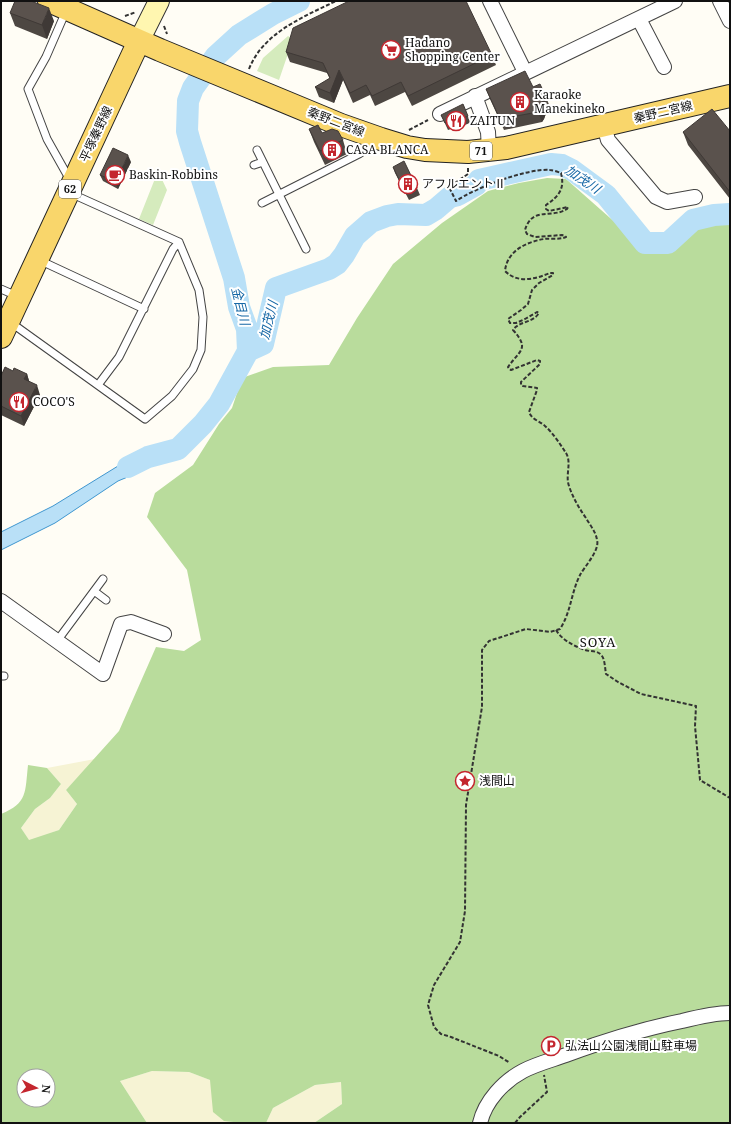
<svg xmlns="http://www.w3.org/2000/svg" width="731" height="1124" font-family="'Noto Serif','Noto Sans JP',serif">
<rect width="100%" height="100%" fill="#fffdf5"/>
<path fill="#f6f3d4" d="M95,759L66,790L77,804L59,830L29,841L21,828L35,809L50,798L61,784L47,768Z
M152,1071L189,1072L210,1080L224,1120L243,1123H147L120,1081Z
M341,1082L342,1104L314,1123H266L273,1108L315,1085Z"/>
<path fill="#d5ebbd" d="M288,36L293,39L279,80L257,71L263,58Z
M158,171L167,190L153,225L139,219Z"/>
<path fill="#b9dc9c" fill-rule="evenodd" d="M547,178L566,179L635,240H680L712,220L730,221V1123H314L342,1104L341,1082L315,1085L273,1108L266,1123H243L224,1121L213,1112L210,1080L189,1072L152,1071L120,1081L147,1123H1V814C28,803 25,792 28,765L47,768L61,784L50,798L35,809L21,828L29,840L59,830L77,804L66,790L119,731L156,647L184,651L201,640L187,570L147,517L155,493L193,465L219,424L232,408L242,378L273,367L329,365L357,318L393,264L442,223L488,191L519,183ZM24,1076H48V1100H24Z"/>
<path fill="#b9e0f7" stroke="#3f96cf" d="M144,450L157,452L130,476L118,481L55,523L1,550V532L53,506Z"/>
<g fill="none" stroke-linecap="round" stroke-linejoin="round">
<path stroke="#3f96cf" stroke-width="3.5" d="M288,1L290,5"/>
<path stroke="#b9e0f7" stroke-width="22" d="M248,351L263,344L276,288L329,269L337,264L344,255L355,236L371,222L387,216L398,214L426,215L436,209L450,197L458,195L476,185L479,180L551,164L562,165L572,170L606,195L645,243H668L693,220L714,215L730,214
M128,467L148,457L178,449L203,424L219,404L248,351L247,329L239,307L234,278L190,142L187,131L188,101L193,88L216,56L239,35L273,14L299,1"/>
<g stroke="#444" stroke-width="9">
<path id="lane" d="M66,11L46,57L28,89L47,139L70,180
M257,150L306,249
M254,165L263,162
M262,203L359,154L377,142
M39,260L144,309
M1,289L17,296
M10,322L145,419L172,396L193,369L201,350L203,317L199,290L179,242L70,193
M98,385L119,357L173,249L179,242
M94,591L106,600
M57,641L103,579
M1,676H4"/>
</g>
<g stroke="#444" stroke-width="16">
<path id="street" d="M490,1L525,72
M720,1L730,21
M639,19L664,67
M475,96L488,132L489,150
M440,114L675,1
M604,126L608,140L656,197L667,202L695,197
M1,601L103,674L121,624L131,622L164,634
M480,1123C485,1101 504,1081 523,1071C536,1064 552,1060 566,1055C604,1041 643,1029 682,1021C698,1017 714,1013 730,1013"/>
</g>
<g stroke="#333" stroke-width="22">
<path id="secondary" d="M139,41L159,1"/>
</g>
<g stroke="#222" stroke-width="24">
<path id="primary" d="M49,1L160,50L341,125L381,139L407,147L425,150L468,152L506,148L730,96
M1,337L139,41"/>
</g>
<path stroke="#333" stroke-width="2" stroke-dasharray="4 2" stroke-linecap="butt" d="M125,16L136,12
M164,26L167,34
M249,69C263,33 303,17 336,1
M409,130L428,120
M468,168V174L449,187L456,201C475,188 527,168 550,170C553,170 558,172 561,173C565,189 559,196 546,205V209L549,211L568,207L567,209C551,219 532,206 525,230L527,234L535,237L562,235L565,236L566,237C559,240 551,238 544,239C526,242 507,251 505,271C518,284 535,279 550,273H553V275L539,283L532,290L528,304L521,310L508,319L510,323H516L525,319L537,312L539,313C533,323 519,321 513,330C530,349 520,350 508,367L509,369L511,370L537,360L540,361V364L521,382V385L523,386L537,388V390L529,412C532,420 540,421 545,426C553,433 560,444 566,453C572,463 565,475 569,486C573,498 579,508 586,518C590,525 596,532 597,540C600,550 585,566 580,575C571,593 571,612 560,629L550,632L526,629L489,641L482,650V707L466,805L465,911L460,942L434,985L428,1005L434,1027L441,1034L451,1037L499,1056L510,1063
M556,630C562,640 574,646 585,650C591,652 598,650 602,656C605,660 605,669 606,674L618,682L641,694L696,706L695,726L700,780L730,798
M515,1123L520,1117L547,1092L544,1075"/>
<use href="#lane" stroke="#fff" stroke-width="7"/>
<use href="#street" stroke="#fff" stroke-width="14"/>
<use href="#secondary" stroke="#fff6b0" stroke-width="20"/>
<use href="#primary" stroke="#f9d66b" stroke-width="22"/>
</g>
<path fill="#4d4742" d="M10,13L54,21L47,39L15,26Z
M286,52L492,55L496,65L412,106L405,92L375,106L370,95L353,103L343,80L334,103L319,97L315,87L330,79L327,73L290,62Z
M533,87L546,97L550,107L548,108L544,119L542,122L504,130L490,99L486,89Z
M441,115L468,116L470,123L454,129V128L448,130Z
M309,129L343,140L347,154L325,165L314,142Z
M730,131V199L688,145L683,132Z
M131,162L118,189L103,181L100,175Z
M393,167L417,188L420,195L409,200L395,173Z
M13,371L27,374L29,381L40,395L24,426L1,415V376Z"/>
<path fill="#3f3936" d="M49,8L54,21L47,39L42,25Z
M339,70L343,80L334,103L330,93Z
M544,98L548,108L544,119L542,122L538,112Z
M128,155L131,162L118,189L116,182Z
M27,374L30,384L24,379Z
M37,385L40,395L24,426L21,416Z"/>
<path fill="#5a524d" stroke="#3f3936" d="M15,1H31L49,8L42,25L10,13Z
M349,1H466L492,55L408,96L401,82L372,96L366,85L350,93L339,70L330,93L315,87L330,78L323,63L286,52L293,28Z
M525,71L533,87L540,84L546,97L544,98L540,109L538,112L500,119L486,89Z
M463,104L468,116L452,123L451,121L445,123L441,115Z
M712,109L730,131V192L683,132Z
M318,125L322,133L332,129L338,131L343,140L320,151L309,129Z
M113,148L128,155L116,182L100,175Z
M404,161L417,188L406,194L393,167Z
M5,367L13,371L14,368L27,374L24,379L37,385L21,416L1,406V376Z"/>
<defs>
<g id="supermarket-ring" transform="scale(1)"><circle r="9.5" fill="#fff" stroke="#c4262e" stroke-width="1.5"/><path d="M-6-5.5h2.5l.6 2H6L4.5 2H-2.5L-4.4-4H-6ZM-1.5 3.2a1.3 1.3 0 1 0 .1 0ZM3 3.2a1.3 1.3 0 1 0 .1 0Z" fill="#c4262e"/></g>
<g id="building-ring" transform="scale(1)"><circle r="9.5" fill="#fff" stroke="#c4262e" stroke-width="1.5"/><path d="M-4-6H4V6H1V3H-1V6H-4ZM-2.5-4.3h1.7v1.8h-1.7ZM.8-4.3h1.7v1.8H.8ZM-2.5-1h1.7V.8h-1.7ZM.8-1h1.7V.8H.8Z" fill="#c4262e"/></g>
<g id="restaurant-ring" transform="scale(1)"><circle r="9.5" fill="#fff" stroke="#c4262e" stroke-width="1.5"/><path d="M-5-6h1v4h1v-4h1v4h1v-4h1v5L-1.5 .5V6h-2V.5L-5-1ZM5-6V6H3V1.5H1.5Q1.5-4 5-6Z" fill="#c4262e"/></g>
<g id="cafe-ring" transform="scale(1)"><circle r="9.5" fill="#fff" stroke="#c4262e" stroke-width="1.5"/><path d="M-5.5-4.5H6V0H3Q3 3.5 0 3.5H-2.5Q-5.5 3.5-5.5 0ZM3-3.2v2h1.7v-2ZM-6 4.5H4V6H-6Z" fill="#c4262e"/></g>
<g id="sight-ring" transform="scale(1)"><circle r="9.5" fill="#fff" stroke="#c4262e" stroke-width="1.5"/><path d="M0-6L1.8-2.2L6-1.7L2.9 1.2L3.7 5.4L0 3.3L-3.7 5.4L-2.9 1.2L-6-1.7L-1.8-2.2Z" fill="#c4262e"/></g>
<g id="parking-ring" transform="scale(1)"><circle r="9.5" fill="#fff" stroke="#c4262e" stroke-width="1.5"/><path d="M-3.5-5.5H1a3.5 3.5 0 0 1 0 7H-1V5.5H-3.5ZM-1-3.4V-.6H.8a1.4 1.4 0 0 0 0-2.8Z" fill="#c4262e"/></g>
</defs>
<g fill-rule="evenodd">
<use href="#supermarket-ring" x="391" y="50"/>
<use href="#building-ring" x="520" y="102"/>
<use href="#restaurant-ring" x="456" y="121"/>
<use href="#building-ring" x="332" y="150"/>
<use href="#cafe-ring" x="115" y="175"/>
<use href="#building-ring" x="408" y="184"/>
<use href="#restaurant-ring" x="19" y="402"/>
<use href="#sight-ring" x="465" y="781"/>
<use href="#parking-ring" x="551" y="1046"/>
</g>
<g text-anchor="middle" stroke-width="4" stroke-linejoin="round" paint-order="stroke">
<g fill="#fff" stroke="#585858" stroke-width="1">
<rect x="470" y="142" width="22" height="18" rx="3"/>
<rect x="59" y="180" width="22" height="18" rx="3"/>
</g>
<g font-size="11" font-weight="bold" fill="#111">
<text x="481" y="155">71</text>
<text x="70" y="193">62</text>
</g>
<g font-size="12" fill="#111" stroke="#fff" text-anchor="start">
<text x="405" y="47">Hadano<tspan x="405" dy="14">Shopping Center</tspan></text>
<text x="534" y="99">Karaoke<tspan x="534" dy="14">Manekineko</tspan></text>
<text x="470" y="125">ZAITUN</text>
<text x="346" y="154">CASA BLANCA</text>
<text x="129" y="179">Baskin-Robbins</text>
<text x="422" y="188">アフルエントⅡ</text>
<text x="33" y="406">COCO'S</text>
<text x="479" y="785">浅間山</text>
<text x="565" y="1050">弘法山公園浅間山駐車場</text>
</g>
<g font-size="12" fill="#111" stroke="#fff">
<text transform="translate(663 112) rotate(-13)" y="4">秦野二宮線</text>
<text transform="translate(336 122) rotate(21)" y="4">秦野二宮線</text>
<text transform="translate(96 134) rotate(-65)" y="4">平塚秦野線</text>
</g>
<g font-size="13" font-style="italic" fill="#1768a6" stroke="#fff">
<text transform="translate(583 179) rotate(34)" y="5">加茂川</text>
<text transform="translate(241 306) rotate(76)" y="5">金目川</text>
<text transform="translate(268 320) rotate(-76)" y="5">加茂川</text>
</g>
<g font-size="13" letter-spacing="1" fill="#111" stroke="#fff">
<text x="598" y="647">SOYA</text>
</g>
</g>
<rect width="731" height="1124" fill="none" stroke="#111111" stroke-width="4"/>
<g transform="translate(36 1088) rotate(96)"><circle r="19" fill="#ffffff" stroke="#a0a0a0"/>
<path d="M0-3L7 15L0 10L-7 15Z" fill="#c4262e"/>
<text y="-6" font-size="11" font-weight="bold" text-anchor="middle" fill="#111111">N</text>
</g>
</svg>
